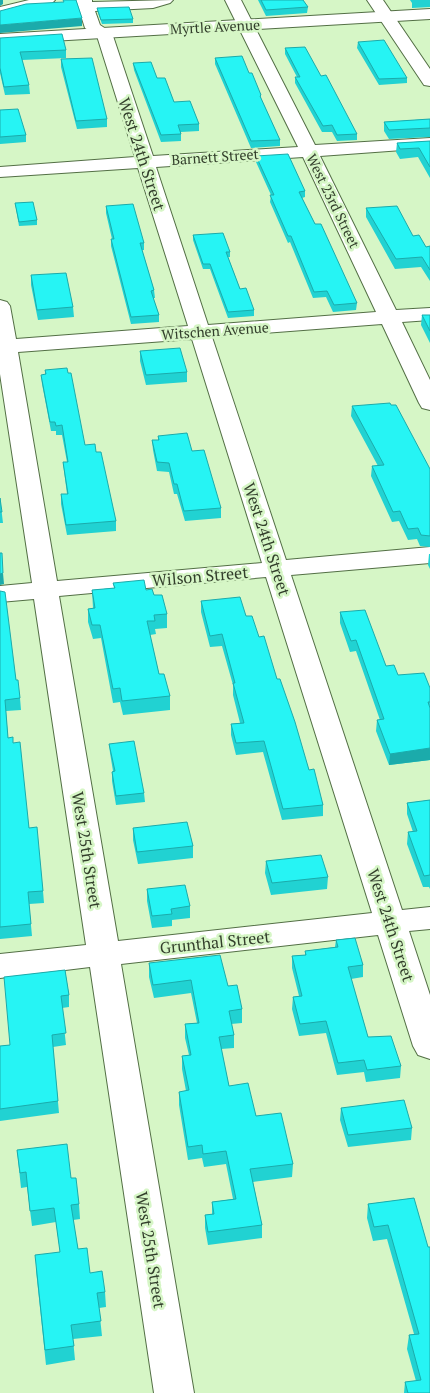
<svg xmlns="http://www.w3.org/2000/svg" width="430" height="1393" font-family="'PT Serif',serif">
<rect width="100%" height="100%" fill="#d6f6c6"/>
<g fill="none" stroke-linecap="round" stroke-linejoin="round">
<g stroke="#536f45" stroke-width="2">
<path id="minor" d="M76,0H92V2L173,0L170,3L153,8L95,11L100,25L112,33L153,156L298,147L225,0H241L315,145L430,138V148L320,156L396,310L430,308V320L402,322L430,380V410L422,408L419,403L382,324L212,337L286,560L430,547V563L291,575L402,910L430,907V929L409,931L430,995V1059L418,1055L413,1046L378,935L121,964L194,1393H154L90,967L0,978V954L86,945L34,599L0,602V586L32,583L0,374V300L7,302L10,306L16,339L188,326L138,168L0,177V167L135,157L97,36L85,28ZM303,157L376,312L208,325L156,167ZM192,339L262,563L57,581L18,352ZM266,577L372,913L118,941L59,596Z
M367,0H383L430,69V86L424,85Z"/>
</g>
<g stroke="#536f45" stroke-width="2">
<path id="major" d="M29,0H55L52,3L0,17V7Z
M430,9V19L0,44V34Z"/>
</g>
<use href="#minor" fill="#fff" fill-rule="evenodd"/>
<use href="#major" fill="#fff" fill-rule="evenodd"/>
</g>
<path fill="#21d2d2" d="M258,0H303L308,7L307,13L266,16Z
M410,0H430V7L412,8V3Z
M97,8L133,19V23L102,24L98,13Z
M0,38L66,50V58L22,60L29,85L30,94L5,95L0,73Z
M358,42L407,78V83L379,85L357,48Z
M285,48L321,76L357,134V140L337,141L332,132H322L295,83V77H297L285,54Z
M215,58L249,73L261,95V99L280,140V146L251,148L215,64Z
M61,59L107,119V127L77,129L61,67Z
M133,63L157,78L174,102L199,124V131L181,132V141L161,142L134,70Z
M0,110L26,135V142L0,144Z
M430,119V137L389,139L384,131V122Z
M430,141V178L418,157L400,159L396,152L397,143Z
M256,156L305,191V197L302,198L315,224L357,303L356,310L333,312L326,297L313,298L290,242L288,243L270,202L271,195L256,162Z
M15,203L37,220V225L19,226Z
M106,206L144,243V250H142L154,290L155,298H153L159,315V322L131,324L111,246V239H112L106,213Z
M366,208L413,236L426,247L430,246V281L421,267L395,269L366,217Z
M193,235L230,252V257H228L240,289L254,310V316L228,318L210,269H203L193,240Z
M31,275L73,307L74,317L38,320L31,285Z
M422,315H430V343L421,325Z
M140,351L187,372V382L146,385L140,361Z
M45,370L85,445L96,452L116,521V531L67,535L61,504V494H67L64,471L63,462H67L62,435H56V431H51L42,384L41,375H45Z
M352,406L430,469V547L420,546L417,539L408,540L399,521L392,522L371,476L372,466H378L351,416Z
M158,436L192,451L221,508V518L185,521L177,494H174L169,472L157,471L153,450L152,440H158Z
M0,498L3,523H0Z
M429,554H430V569L428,565Z
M113,583L146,590L154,595L167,614V628L155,629L156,634L150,635L159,674L170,696V710L123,715L120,702L113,703L101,638L93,639L88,622V609L93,608L92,590L114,588Z
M0,591L16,680L20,698L21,710L6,711L8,738L13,743L29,828L43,891L44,903L29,904L32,936L0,939Z
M201,601L246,616L259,637L277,679L309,770L323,805V816L282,820L263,752L236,755L231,735V724L240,723L233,695V685L222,646L210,647L201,612Z
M340,612L386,666L398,675L430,688V760L389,765L376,731L377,720H380L356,651L350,652L340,623Z
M109,744L144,793L145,802L116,805L112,781V772L113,771L110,753Z
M430,800V889L429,887H423L407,844L408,832H413L407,814V803Z
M133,828L193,846V858L138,864L133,840Z
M266,861L328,877L327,889L271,895L265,873Z
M147,889L190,906V918L172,920V926L152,928L147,901Z
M336,940L363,965V977L351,979L368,1037L401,1066L400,1078L366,1082L364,1072L337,1075L326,1033L299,1036L292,1009L293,997L299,996L292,968V956L305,955V951L335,947Z
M149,963L228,986L242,1009V1023L231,1024L234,1035V1048L221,1049L229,1086L256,1116L293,1164L292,1177L253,1182L262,1225V1238L208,1245L205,1228V1215L212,1214V1202L233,1199L226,1164L204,1167L202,1158L188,1160L179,1105V1092L186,1091L182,1069V1056L189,1055L185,1038V1024L197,1023L191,993L154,998L149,977Z
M65,970L69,995V1007L62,1008L66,1045L53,1047L59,1113L0,1121V1046L10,1045Z
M341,1108L412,1128L411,1140L348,1147L340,1120Z
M17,1150L71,1178L79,1204L80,1219L73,1220L78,1249L90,1273L105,1292L106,1307L99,1308L102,1336L73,1339L75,1360L46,1365L36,1270L60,1252L56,1222L32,1226L27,1187L21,1188Z
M414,1198L430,1393H404L405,1382L416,1381L407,1349L409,1335L414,1334L387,1239L373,1241L367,1218L368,1204Z"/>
<path fill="#1babab" d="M0,0H3V4L0,6Z
M82,18V26L0,33V25Z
M3,573L4,584L0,585V574Z
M430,748V760L389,765L390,754Z"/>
<path fill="#26f4f4" stroke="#1babab" d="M63,0H76L82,18L0,25V11L26,4L64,2Z
M261,0H303L308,7L266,10Z
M129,7L133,19L101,20L97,8Z
M62,34L66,50L20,52L29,85L4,87L0,68V38Z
M384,40L407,78L379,79L358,42Z
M305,47L321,76L326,75L357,134L337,135L332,125L323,126L295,77H300L285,48Z
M242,56L249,73H252L261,95L260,96L280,140L251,141L215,58Z
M92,58L107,119L76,121L61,59Z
M151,62L157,78H165L174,102L190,101L199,124L178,125L181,134L161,135L133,63Z
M18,109L26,135L0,137V110Z
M430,119V128L389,130L384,122Z
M430,141V167L419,148L400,149L397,143Z
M288,154L305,191L299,192L315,224H321L357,303L334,305L327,291L314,292L291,236H288L270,195H274L256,156Z
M33,202L37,220L19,222L15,203Z
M133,204L144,243H140L154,290L151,291L159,315L131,317L111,239H114L106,206Z
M397,206L413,236L419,235L426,247L430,246V270L422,257L396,259L366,208Z
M223,233L230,252H226L240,289L246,288L254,310L228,312L210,264H203L193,235Z
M66,273L73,307L37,310L31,275Z
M422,315H430V331Z
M180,348L187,372L146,375L140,351Z
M67,368L68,373H71L85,445L95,444L96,452H101L116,521L66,525L61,494H68L63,462H68L62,425L56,426L55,422H50L41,375L46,374L45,370Z
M390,403L391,405H396L430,469V536L421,535L418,528L408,529L400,511L393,512L372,466L384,465L352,406Z
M187,433L192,451L204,450L221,508L184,511L177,484H174L169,463L157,462L152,440H159L158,436Z
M0,498L2,512H0Z
M0,553H2L3,573L0,574Z
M144,580L146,590L152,589L154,595H162L167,614L154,615L155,621H147L159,674H164L170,696L122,701L120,688L113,689L100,625H92L88,609L95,608L92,590L115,588L113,583Z
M0,591L5,592L16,680H18L20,698L5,700L8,738L13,737V743L20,742L29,828L37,827L43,891L28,892L31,924L0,927Z
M240,597L246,616H252L259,637L264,636L277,679H280L295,722L309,770L314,769L323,805L283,809L264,741L236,743L231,724L244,723L233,683H235L222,634L210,636L201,601Z
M365,610L386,666L394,665L398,675L424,673L430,688V702H428L430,708V748L390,754L377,720L384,719L356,640L351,641L340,612Z
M134,741L144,793L116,796L112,772L115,771L109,744Z
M430,800V875L424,876L408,832L417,831L407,803Z
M187,822L193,846L137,852L133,828Z
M321,855L328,877L272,883L266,861Z
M185,885L190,906L171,909L172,914L152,916L147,889Z
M355,938L363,965L348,967L368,1037L391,1036L401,1066L367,1070L364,1060L338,1063L326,1021L300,1024L293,997L302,996L292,956L306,955L305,951L338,947L336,940Z
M220,955L228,986L237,985L242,1009L229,1011L234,1035L219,1037L229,1086L248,1083L256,1116L281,1113L293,1164L250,1169L262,1225L208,1232L205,1215L214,1214L212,1202L236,1199L226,1151L203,1154L202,1145L188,1147L179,1092L189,1090L182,1056L191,1055L185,1024L199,1023L191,980L153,985L149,963Z
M65,970L69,995L61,996L66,1033L52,1035L58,1101L0,1109V1046L10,1045L4,977Z
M404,1100L412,1128L348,1135L341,1108Z
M67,1144L71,1178H76L79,1204L71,1205L78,1249L87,1248L90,1273L102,1271L105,1292L97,1293L101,1321L71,1325L74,1346L45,1350L35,1255L60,1252L54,1208L30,1211L26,1172L20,1173L17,1150Z
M414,1198L428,1247H430V1393H408L405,1382L421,1380L409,1335L419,1334L388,1225L374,1227L368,1204Z"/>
<g text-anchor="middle" stroke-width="5" stroke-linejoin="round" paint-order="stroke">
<g font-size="14" fill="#323e2b" stroke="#d6f6c6">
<text transform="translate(215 27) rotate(-3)" y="5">Myrtle Avenue</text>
<text transform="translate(215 157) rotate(-4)" y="5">Barnett Street</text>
<text transform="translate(333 201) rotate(64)" y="5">West 23rd Street</text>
<text transform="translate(215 331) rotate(-4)" y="5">Witschen Avenue</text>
</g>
<g font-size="16" fill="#323e2b" stroke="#d6f6c6">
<text transform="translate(142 154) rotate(72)" y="6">West 24th Street</text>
<text transform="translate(267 539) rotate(72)" y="6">West 24th Street</text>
<text transform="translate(200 576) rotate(-5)" y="6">Wilson Street</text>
<text transform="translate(87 850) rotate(81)" y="6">West 25th Street</text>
<text transform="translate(391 925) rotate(72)" y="6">West 24th Street</text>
<text transform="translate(215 942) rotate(-6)" y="6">Grunthal Street</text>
<text transform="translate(151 1250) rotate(81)" y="6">West 25th Street</text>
</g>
</g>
</svg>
